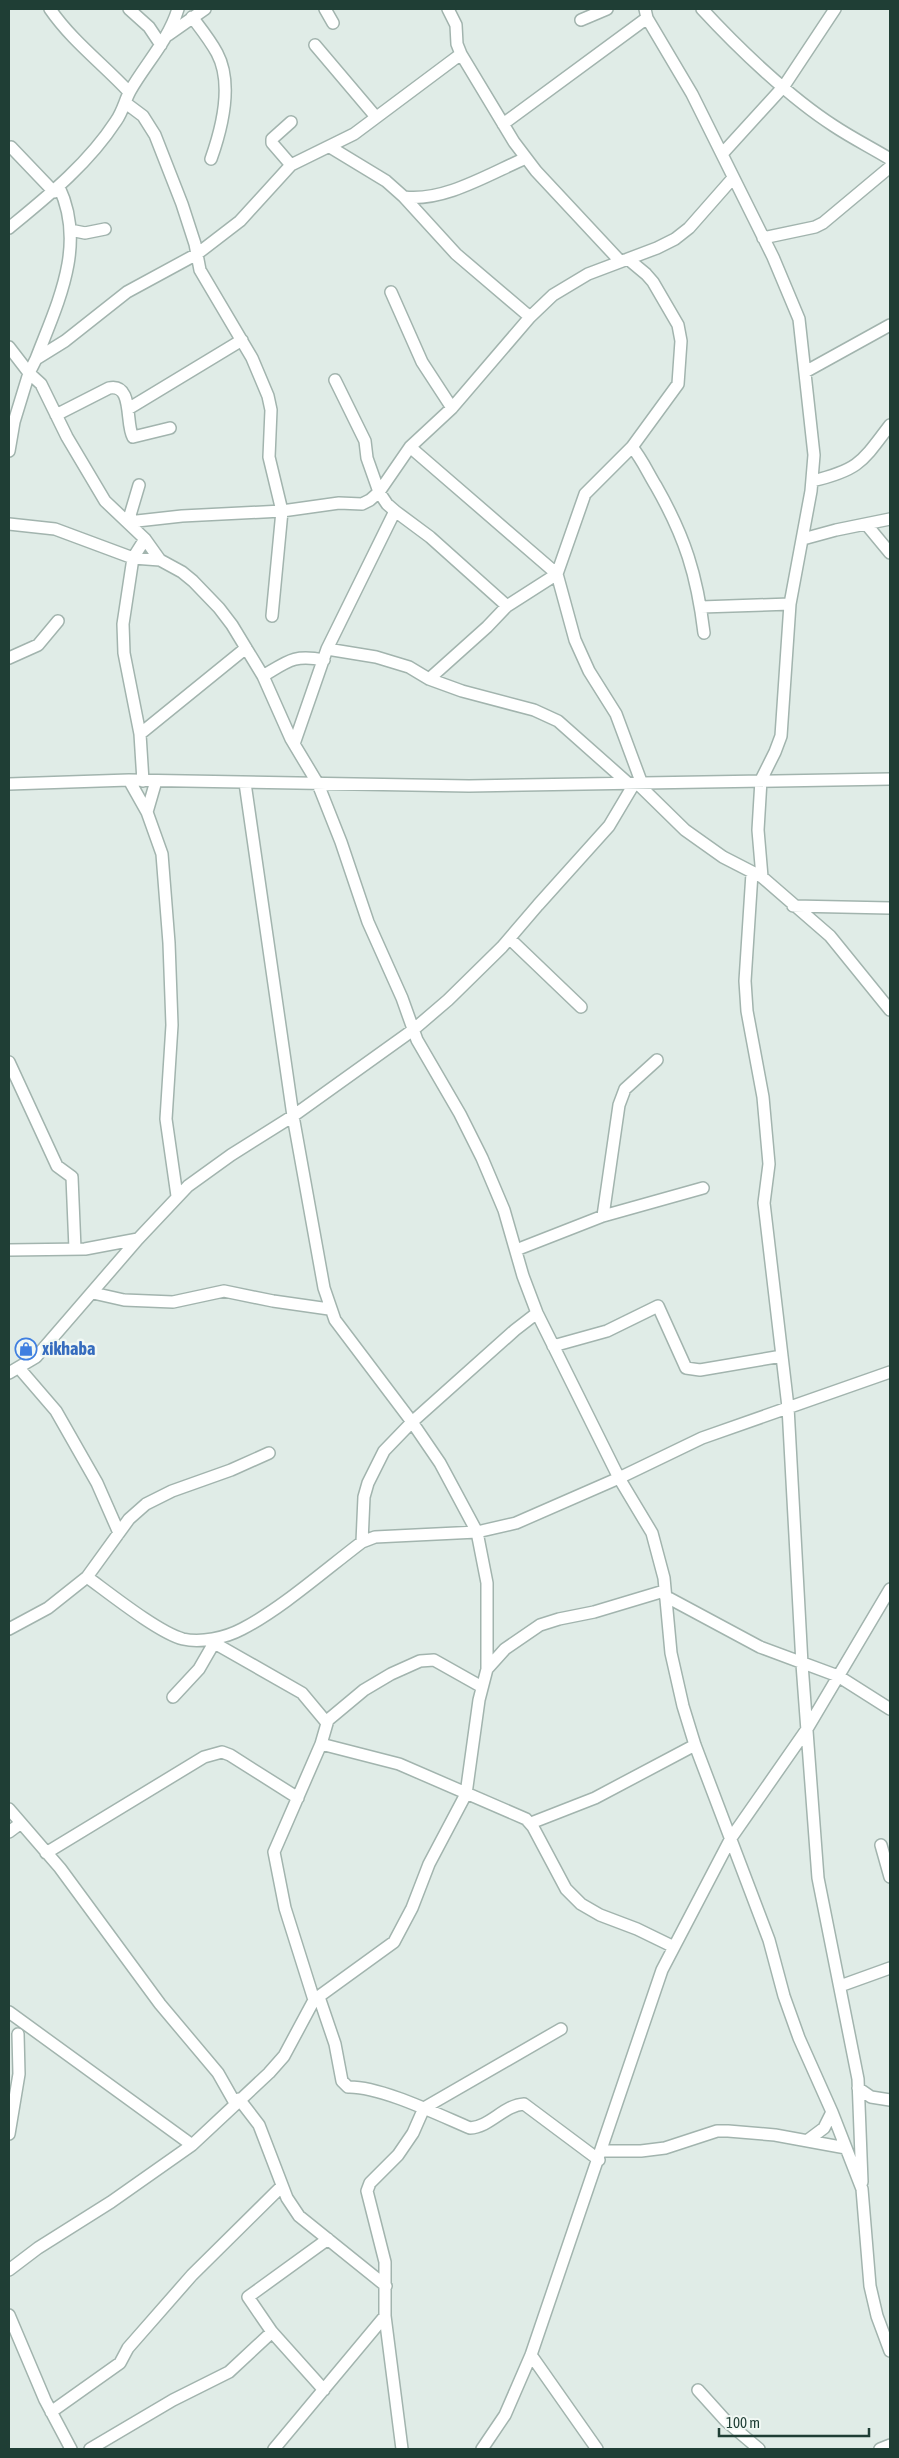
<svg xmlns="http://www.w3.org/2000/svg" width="899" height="2458" font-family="'Asap Condensed',sans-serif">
<rect width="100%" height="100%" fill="#e0ece7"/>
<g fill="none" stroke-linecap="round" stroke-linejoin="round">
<g stroke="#a2b4ae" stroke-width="14">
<path id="minor" d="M50,9C72,41 103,64 129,92
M129,9L149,27L161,45
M325,9L333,23
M448,9L456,25L457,44L461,54L514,142L536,171L620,261
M645,9L647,18L692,94L773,257L799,319L814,455L811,491L790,604L781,736L775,752L761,780L758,830L762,877
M702,9C738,48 789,97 834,126C852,138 872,148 890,159
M192,17C201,29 210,40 217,53C233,83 222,128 211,159
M581,20L607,9
M168,35L205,9
M315,45L376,117
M127,104L143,116L155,135L182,204L195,244L200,270L252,358L268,396L271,410L269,457L282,511L272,616
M503,124L647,18
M11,147L54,192
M330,147L386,181L404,197L456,254L530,317
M722,154L784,86L835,9
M291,165L272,143V139L291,122
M404,197C444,202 489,174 526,158
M9,228C48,196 88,164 116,121C123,111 125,100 130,91C146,63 168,41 178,9
M70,230L85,233L105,229
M763,238L815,227L823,223L890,167
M628,259L646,274L653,282L678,325L681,341L678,384L632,447L585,494L557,574L575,640L589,671L616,714L642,784
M391,292L422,362L452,408
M9,347L29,373L41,384L67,437L105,501L145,539L160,560L182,572L193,581L219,608L232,625L263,676L291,739L318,784L341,842L368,922L402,998L417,1040L460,1114L482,1158L504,1210L523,1276L537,1313L619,1478L652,1533L664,1578L671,1653L683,1706L695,1745L769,1940L784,1996L799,2038L832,2112L862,2189L870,2286L877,2316L890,2351
M36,359C57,304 87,246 59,187
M805,372L890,325
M128,409L242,340
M56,415L109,388C134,383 125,424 133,437L170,428
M410,447L557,574
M632,447C642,459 648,473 656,486C685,537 697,575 704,633
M9,451L14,422L29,373L36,359L65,341L127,292L197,254L240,221L291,165L354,134L461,54
M812,481C859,470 862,462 890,425
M139,485L128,522L182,516L282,511L339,503L362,504L370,500L379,492L410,447L452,408L530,317L553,295L588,274L657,248L675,239L689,228L733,178
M395,511L430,537L507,606
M9,524L55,529L133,558L160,560
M866,524L890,553
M803,539L836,530L890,519
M701,607L790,604
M327,649L376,657L409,667L429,679L462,691L534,710L558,721L629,784
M9,658L38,645L58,621
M263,676C288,661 294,654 324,660
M429,679L487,627L507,606L557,574
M140,734L246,648
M294,744L327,649L395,511L387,504L379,492L367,458L365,441L335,380
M129,780L147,812L162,854L169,943L172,1025L166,1119L177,1196
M143,781L140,734L124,653L123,624L133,558L145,539
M9,784L129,780L469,786L890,779
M638,784L685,830L723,857L762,877L830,936L890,1010
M147,812L156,781
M752,873L745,981L747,1011L763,1097L769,1164L764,1203L788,1407L802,1664L818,1878L858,2079L862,2182
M793,906L890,908
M510,939L581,1007
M9,1062L57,1166L72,1177L75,1249
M603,1216L619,1105L625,1089L657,1060
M9,1250L85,1249L138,1239
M516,1250L603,1216L703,1188
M93,1293L124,1300L173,1302L224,1291L273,1301L329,1309
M553,1346L607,1331L658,1306L686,1368L700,1370L782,1356
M19,1368L56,1411L97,1483L119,1533
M9,1373L36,1357L138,1239L188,1186L231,1155L293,1116L413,1030L448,1000L502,947L538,905L609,826L634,784
M362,1542L364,1497L368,1483L384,1451L412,1422L515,1330L537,1313
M87,1577C109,1593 159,1633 183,1639C201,1643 225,1638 242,1629C281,1609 325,1570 362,1542L375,1537L477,1532L516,1523L619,1478L702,1438L890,1372
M665,1596L760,1647L838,1676L890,1709
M9,1629L48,1608L87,1577L129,1519L146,1504L172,1491L231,1470L269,1453
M209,1640L302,1693L327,1723
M487,1669L505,1649L540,1625L559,1619L594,1612L664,1591
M173,1697L199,1669L214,1643
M321,1744L399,1764L526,1819L533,1827L566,1889L581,1904L600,1915L637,1929L674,1947
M9,1809L60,1868L160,2004L218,2073L235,2103
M531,1823L595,1798L695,1745
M9,1832L21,1823
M881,1845L890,1877
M46,1853L204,1757L222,1752L230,1755L298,1798
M840,1986L890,1968
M319,1997L335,2044L342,2081L348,2087C380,2086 439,2115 470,2128C490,2127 504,2105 524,2104L599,2160
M314,2000L285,1908L274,1852L321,1744L328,1720L364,1690L391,1674L420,1661L434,1660L482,1687
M9,2012L192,2145
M858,2088L871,2097L890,2100
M239,2099L259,2125L287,2198L299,2216L386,2286
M9,2134L19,2074L18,2034
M808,2140L824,2128L832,2112
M602,2151H641L665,2148L717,2131H728L775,2135L846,2148
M9,2270L38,2248L111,2202L192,2145L269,2073L284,2056L314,2000L394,1942L412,1908L429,1864L466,1794L479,1700L487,1669V1583L477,1532L440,1463L412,1422L335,1320L324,1288L293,1116L245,783
M9,2315L45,2400L71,2449
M531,2355L597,2449
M324,2390L272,2332L248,2297L328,2239
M698,2390L726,2421L759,2449
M51,2412L120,2363L128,2348L192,2275L282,2186
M90,2449L173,2400L229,2372L272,2332
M274,2449L385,2316
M402,2449L385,2316V2262L367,2191L370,2183L398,2155L413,2133L424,2108L561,2029
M482,2449L505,2415L531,2355L662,1970L731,1838L807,1729L890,1589
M880,2449L890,2445"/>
</g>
<use href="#minor" stroke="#fff" stroke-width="11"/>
</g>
<defs>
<g id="shop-ring" transform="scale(1.125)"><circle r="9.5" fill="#f1f8f4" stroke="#3f7fe0" stroke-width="1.5"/><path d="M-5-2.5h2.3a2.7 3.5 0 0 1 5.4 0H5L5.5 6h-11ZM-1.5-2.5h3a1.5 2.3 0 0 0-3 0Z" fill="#3f7fe0"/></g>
</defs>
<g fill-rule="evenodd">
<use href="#shop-ring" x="26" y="1349"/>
</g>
<g text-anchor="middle" stroke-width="5" stroke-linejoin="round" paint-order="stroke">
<g font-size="18" font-weight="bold" fill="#366cbe" stroke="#f1f8f4" text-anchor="start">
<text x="42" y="1355">xikhaba</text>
</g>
</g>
<rect width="899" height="2458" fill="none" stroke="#1f3e35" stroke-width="20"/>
<path d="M719 2428v8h150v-8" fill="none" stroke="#1f3e35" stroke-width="2.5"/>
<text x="726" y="2428" font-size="15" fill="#1f3e35" stroke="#f1f8f4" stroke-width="4" paint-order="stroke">100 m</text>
</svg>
